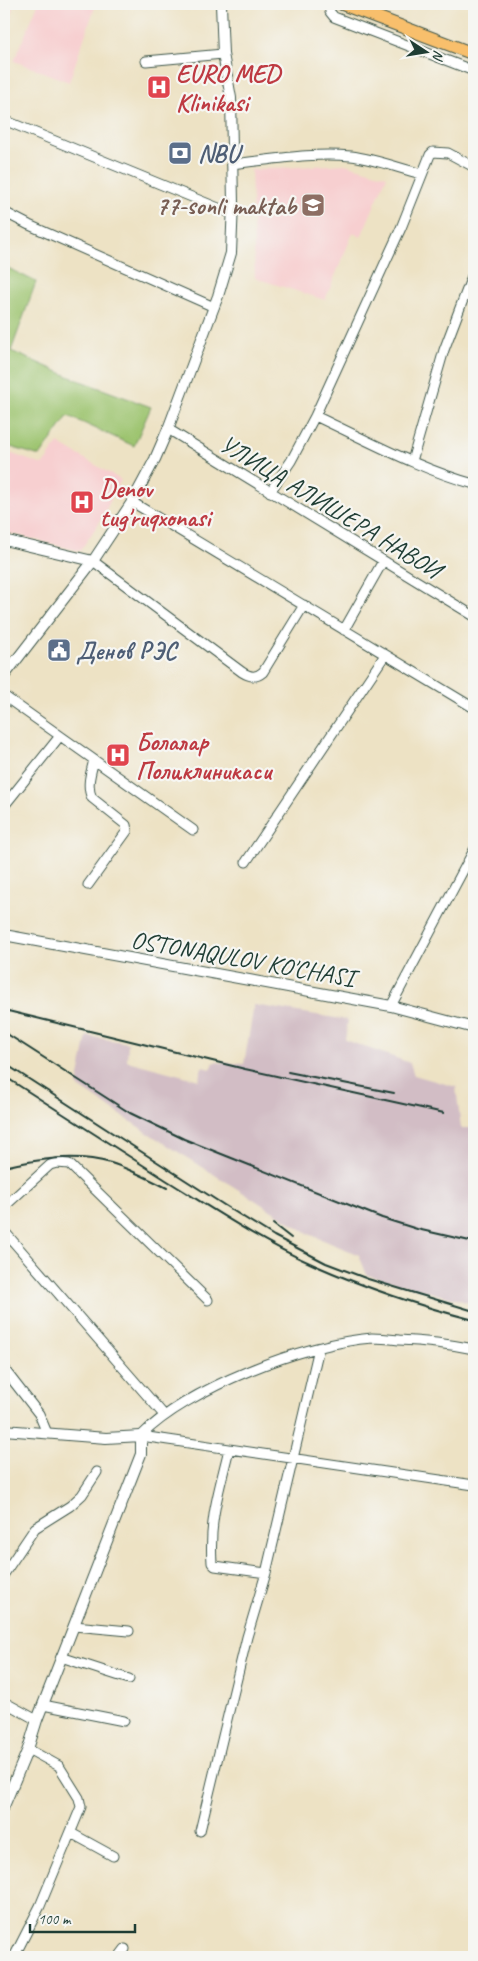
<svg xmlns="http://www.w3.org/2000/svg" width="478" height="1961" font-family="Caveat,sans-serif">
<rect width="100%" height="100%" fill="#f6f6f2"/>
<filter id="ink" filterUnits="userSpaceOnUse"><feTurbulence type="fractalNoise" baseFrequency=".02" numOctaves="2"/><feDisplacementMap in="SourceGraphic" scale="10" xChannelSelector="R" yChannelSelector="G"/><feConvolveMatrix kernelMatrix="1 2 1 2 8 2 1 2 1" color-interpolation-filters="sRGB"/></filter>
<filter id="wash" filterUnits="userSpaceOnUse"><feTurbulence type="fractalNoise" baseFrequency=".0096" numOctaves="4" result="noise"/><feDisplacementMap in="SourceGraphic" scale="20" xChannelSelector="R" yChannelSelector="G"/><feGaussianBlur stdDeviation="1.12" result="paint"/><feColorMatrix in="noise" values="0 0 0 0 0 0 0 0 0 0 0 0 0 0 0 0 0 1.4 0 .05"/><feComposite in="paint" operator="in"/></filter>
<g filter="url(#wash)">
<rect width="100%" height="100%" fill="#ede2c4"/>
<path fill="#f7cfd0" d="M4,4H13L10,32L4,31Z
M38,4H96L69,82L14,61Z
M345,164L387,176L361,237L353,233L325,300L255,278L251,170Z
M58,443L121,480L99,523L80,551L4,532V451L43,465Z"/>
<path fill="#d2bdc5" d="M254,1005L348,1020L345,1040L410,1063L414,1075L456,1087L461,1128H474V1304L367,1275L359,1255L309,1234L148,1133L77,1086L87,1036L128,1043L127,1061L199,1080L202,1067L211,1069L214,1062L244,1064Z"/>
<path fill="#9dc46f" stroke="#5e8052" d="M4,266L36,282L11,351L75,379L151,407L134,446L68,416L40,456L4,445Z"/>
</g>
<g filter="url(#ink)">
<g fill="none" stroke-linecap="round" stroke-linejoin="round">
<g stroke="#3e564a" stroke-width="11">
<path id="minor" d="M329,4L330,12L334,17L474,71
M146,61L223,54
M4,120L233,214
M232,164C271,160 312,152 351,156C375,159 398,168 422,174
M4,212L29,225L214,307
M315,416C367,440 419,469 474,484
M168,429L474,616
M412,461L444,350L474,271
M270,492L291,461L315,416L401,228L430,155L433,152L448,153L474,167
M132,502L474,708
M93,561L242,672C250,677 256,678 263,672L304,605
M344,630L383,561
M4,696L193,830
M4,806L60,736
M246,862L385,655
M88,885L127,831L126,825L92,798C86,786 91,772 94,760
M391,1006L474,850
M4,1207L50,1165L57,1163L69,1164L208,1300
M4,1231L164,1415
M4,1369L39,1414L47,1433
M141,1436C188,1388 305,1343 372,1338C381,1338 390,1339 399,1340C424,1341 449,1344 474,1349
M141,1436L474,1485
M229,1449C219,1491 209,1519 212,1563L215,1566L266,1573
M4,1574L35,1528L70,1506L82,1495L97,1472
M74,1626L129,1631
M61,1657L129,1679
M4,1702L37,1720
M43,1705L124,1721
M200,1831L247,1637L266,1573L319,1348
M71,1833L113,1856
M14,1957L40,1906L81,1807L79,1798L59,1766L28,1749
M119,1957L125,1949"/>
</g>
<g stroke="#3e564a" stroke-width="12">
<path id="tertiary" d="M4,540L93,561
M4,676L93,561L132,502L155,459L168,429L218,296L231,253L233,203L231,98L223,54L221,4
M4,935L391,1006L474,1028
M4,1430L106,1438L141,1436V1454L37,1720L28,1749L4,1806"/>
</g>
<g stroke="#3e564a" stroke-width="14">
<path id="primary" d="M342,4L474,54"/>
</g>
<use href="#minor" stroke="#fff" stroke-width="9"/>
<use href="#tertiary" stroke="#fff" stroke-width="10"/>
<use href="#primary" stroke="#f8bf6c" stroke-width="12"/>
<path stroke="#1f3d34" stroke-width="2" d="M4,1010L245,1069L444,1113
M4,1032L130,1113L184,1139L382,1218L417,1229L474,1242
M4,1063L224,1205L274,1236L326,1263L368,1279L474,1311
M288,1072L394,1093
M4,1076C58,1111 112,1145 166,1180C214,1210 262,1242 314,1265C366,1288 419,1306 474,1320
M4,1167C38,1159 76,1153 111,1163C130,1169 149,1179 167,1188
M273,1224L291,1238"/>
</g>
</g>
<defs>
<g id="hospital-square" transform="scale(1.25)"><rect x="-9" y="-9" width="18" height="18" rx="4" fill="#e0444e" stroke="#f6f6f2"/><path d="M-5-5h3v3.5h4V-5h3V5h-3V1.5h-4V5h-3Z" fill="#fff"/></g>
<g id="bank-square" transform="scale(1.25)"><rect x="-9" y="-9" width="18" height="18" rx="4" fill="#5c6f8a" stroke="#f6f6f2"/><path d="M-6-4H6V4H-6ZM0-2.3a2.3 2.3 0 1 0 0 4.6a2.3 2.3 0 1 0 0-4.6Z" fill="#fff"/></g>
<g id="school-square" transform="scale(1.25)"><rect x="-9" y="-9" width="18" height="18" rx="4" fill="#8d6e63" stroke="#f6f6f2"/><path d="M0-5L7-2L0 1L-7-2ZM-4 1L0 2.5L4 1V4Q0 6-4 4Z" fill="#fff"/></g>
<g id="civic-square" transform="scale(1.25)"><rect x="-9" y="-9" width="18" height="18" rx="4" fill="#5c6f8a" stroke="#f6f6f2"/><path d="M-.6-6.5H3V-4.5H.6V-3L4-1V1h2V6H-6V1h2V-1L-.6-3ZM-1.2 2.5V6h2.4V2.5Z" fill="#fff"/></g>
</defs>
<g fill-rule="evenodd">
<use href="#hospital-square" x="159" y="87"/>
<use href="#bank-square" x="180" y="153"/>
<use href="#school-square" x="313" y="205"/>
<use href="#hospital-square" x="82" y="502"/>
<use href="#civic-square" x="59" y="650"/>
<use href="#hospital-square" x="118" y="755"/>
</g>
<g text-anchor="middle" stroke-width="4.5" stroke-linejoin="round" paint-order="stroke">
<g font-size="25" font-weight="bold" fill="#be3a42" stroke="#f6f6f2" text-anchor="start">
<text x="176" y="82">EURO MED<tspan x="176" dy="29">Klinikasi</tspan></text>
<text x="100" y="497">Denov<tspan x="100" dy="29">tug'ruqxonasi</tspan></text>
<text x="136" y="750">Болалар<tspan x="136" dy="29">Поликлиникаси</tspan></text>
</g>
<g font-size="25" font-weight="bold" fill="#4e5e75" stroke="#f6f6f2" text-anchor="start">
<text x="198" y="162">NBU</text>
<text x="76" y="659">Денов РЭС</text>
</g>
<g font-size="25" font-weight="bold" fill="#785e54" stroke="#f6f6f2" text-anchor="end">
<text x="296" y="214">77-sonli maktab</text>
</g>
<g font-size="25" fill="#1f3d34" stroke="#f6f6f2">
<text transform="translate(331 506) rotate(31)" y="9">УЛИЦА АЛИШЕРА НАВОИ</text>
<text transform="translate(243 958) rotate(10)" y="9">OSTONAQULOV KO'CHASI</text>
</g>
</g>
<rect width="478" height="1961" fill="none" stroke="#f6f6f2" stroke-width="20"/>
<g transform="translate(426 52) rotate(102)" stroke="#f6f6f2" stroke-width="4" paint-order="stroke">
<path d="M0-4L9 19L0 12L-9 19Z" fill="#1f3d34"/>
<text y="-8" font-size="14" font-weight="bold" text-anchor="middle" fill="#1f3d34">N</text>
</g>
<path d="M30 1924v8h105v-8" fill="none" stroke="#1f3d34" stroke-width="2.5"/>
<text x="38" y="1924" font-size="15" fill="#1f3d34" stroke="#f6f6f2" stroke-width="4" paint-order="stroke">100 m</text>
</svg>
